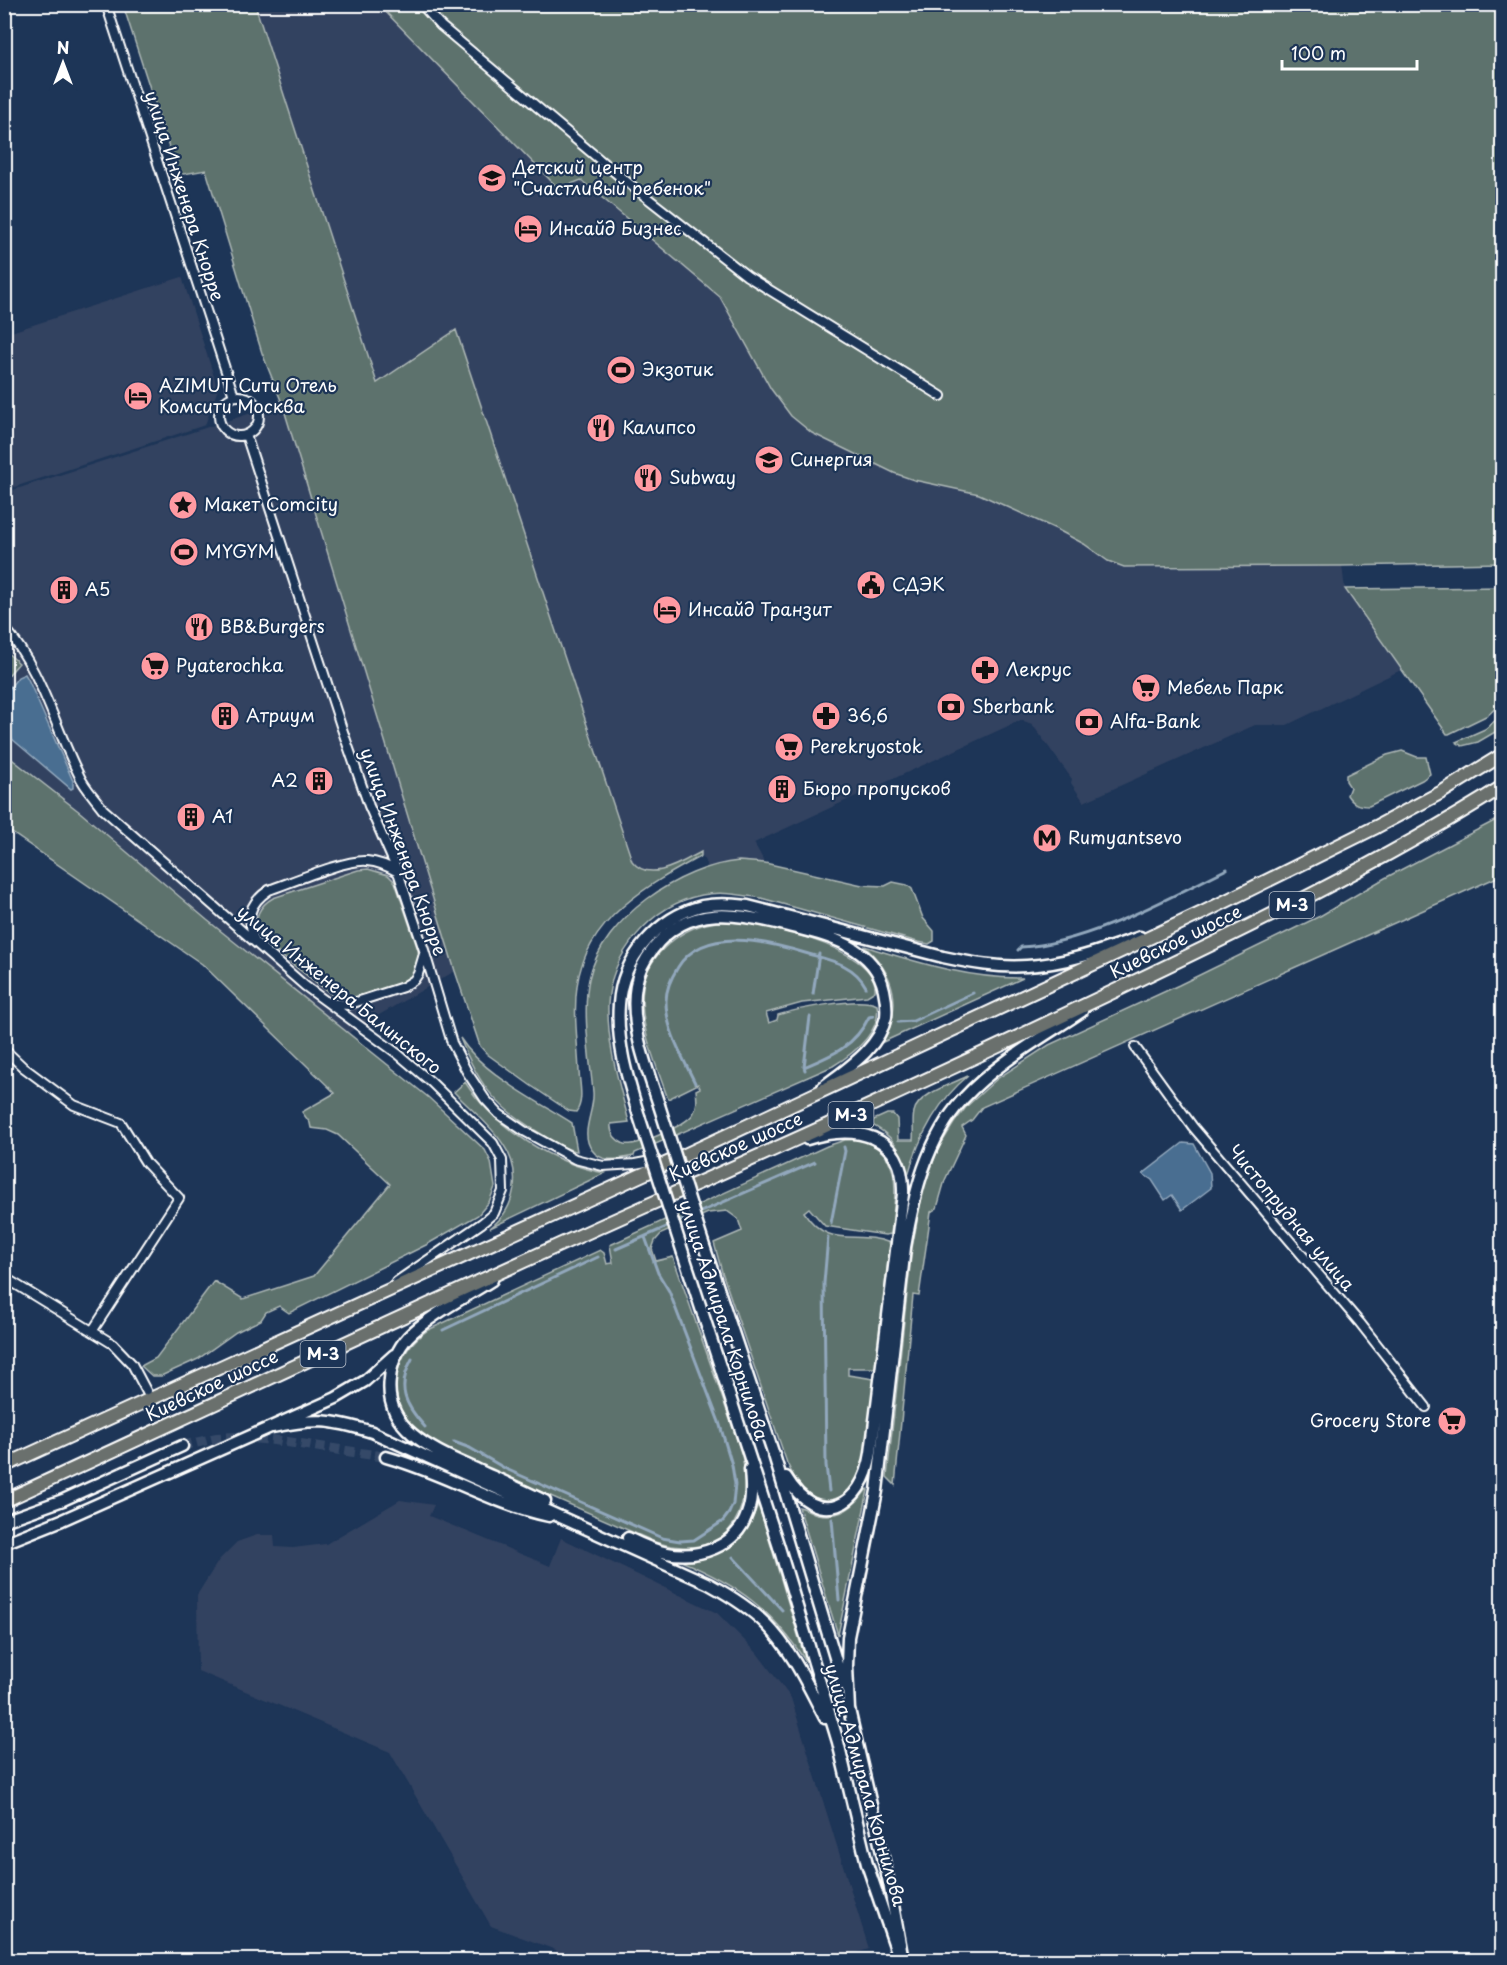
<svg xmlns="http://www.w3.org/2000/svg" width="1507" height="1965" font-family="'Playpen Sans',sans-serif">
<rect width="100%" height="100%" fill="#1d3557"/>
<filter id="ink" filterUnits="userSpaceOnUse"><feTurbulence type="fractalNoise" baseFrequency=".0167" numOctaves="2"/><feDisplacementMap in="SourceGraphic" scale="12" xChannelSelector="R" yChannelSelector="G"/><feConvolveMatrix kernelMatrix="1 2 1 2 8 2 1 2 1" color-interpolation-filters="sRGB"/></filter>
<g filter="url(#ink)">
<path fill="#334260" d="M255,5H379L559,189L580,180L720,297L771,389L791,416L812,433L850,451L979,494L1056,529L1084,544L1108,561L1133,568L1342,566L1345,589L1401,670L1287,725H1255L1084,802L1071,783L1072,779L1032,724L1021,720L754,843L765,863L739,861L720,863L708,868L701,853L671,867L651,872L635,866L632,861L617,817L455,330L378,384Z
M182,277L218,389L205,425L5,490V334Z
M282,403L455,971L348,1033L207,920L81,813L5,753V679L18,663L5,651L4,493Z
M400,1500L434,1505L429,1516L550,1566L561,1538L717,1613L757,1653L791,1698L869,1949L833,1960H562L556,1950L491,1926L390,1752L198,1671L197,1595L219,1560L237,1542L257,1535H274L275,1547L293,1548L326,1544Z"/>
<path fill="#5d726d" stroke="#aeb8b6" stroke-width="1.5" d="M123,5H255L377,383L456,330L632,861C649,884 682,862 701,852V856C648,885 586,919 577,986C573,1014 578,1044 579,1072C580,1085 584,1102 576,1112L569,1111L530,1085L487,1054L480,1046L455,971L282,403L262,353L206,170L178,175Z
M379,5H1502V563L1342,566L1124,567L1108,561L1084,544L1056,529L979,494L914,480L894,473L812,433L791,416L771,389L720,297L581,180L559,189Z
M1502,587V702L1488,715L1449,734H1447L1345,589Z
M5,651L19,663L5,679Z
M1502,715V728L1478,742L1462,746L1456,742L1485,729Z
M1402,751L1417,757H1426L1430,774L1422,780L1369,806C1358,806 1353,804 1347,795L1350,787L1346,781V775L1387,755Z
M4,753L81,813L207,920L428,1097L485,1150L491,1162L495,1187L489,1202L478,1215L426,1245L289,1313L279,1306L266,1312L261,1320L236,1332L198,1359L161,1376H152L141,1366L156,1358L214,1281L243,1299L314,1276L390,1184L338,1135L327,1130L311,1128L310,1123L302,1112L335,1093L202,964L5,828Z
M1502,817V875L982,1107L972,1120L962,1127L966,1135L945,1180L937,1208L931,1212L919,1296L913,1295L895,1485L887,1477L912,1248L923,1190L938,1149L954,1123L967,1106L998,1078L1049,1045L1179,985L1320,916L1385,878Z
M739,861L765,863L862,885L885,886L893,882L907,885L912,889L923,918L934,931V941L929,944L918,942L761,898C742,895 722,891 702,895C651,905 610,954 608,1005C607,1045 619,1083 629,1122L611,1124C610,1133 616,1140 624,1144C637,1147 686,1125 693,1114C698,1106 697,1099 696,1090L700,1088L698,1084L668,1099C656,1064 638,1025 643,987C648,953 684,925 718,922C750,919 880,947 875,991L867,996L802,1003L766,1013L769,1023L777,1020L778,1015C797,1009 860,996 877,1005C882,1032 854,1053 833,1066L635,1153L634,1156C619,1159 602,1164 592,1150C579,1133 595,1111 593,1092C590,1059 582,1011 589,979C602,918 681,866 739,861Z
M368,869L388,875L395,882L418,950C419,960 419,969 412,977C404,986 363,998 350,1000C343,1000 338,998 332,995C317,982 267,948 259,934C252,919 260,905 273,898L358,870Z
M864,946C917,962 968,979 1023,978L883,1042C903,1006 895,973 864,946Z
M460,1038C483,1074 536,1100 572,1123L577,1151C566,1150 553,1141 543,1135C497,1108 480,1088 460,1038Z
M968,1076C937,1101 918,1140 907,1178C905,1152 891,1132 867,1123L887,1114H893L897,1119L898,1140H913C914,1131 912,1121 914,1112C917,1094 954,1083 968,1076Z
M465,1082C494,1127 553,1164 605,1173L490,1228C517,1208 522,1171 503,1144C490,1124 470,1109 454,1092Z
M856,1139C906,1150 895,1195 891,1234L885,1235L825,1226L809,1208L804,1212C829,1251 856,1229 890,1243L876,1368H848V1375L874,1379C870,1410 871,1501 826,1500C805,1499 795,1480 787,1463L722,1272L714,1243L742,1231L738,1219L727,1211L708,1213L661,1234L655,1241L652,1249L656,1261L673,1257L742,1454C754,1518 724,1563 655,1542L451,1452C437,1445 423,1437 412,1426C383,1395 396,1352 428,1330L600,1250L604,1253L607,1264L613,1263L610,1245L827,1146L845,1140Z
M867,1489L868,1490L838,1635L799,1507C805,1508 811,1512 817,1514C840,1519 855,1506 867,1489Z
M758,1505L759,1506L806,1662C773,1610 738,1585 681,1561C710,1557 733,1554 749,1526C753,1519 755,1510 758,1505Z"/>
<path fill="#496e91" stroke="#92a8bd" stroke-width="1.5" d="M25,674L28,679L73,781V788L71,789L5,733V694L18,677Z
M1183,1143L1194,1144L1210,1173L1211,1188L1182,1210L1172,1195L1165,1200L1152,1180L1143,1174Z"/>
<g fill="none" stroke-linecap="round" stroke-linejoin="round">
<path stroke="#92a8bd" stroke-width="3" d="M1018,950L1021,947C1087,944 1168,898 1227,869
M813,994L819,954
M898,1022L913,1021L973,993
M804,1067L810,1017
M805,1070L804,1067C833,1055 855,1046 869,1017L873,1016
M695,1083C683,1058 666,1030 666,1001C666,989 671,978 678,967C704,926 766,941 805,953C829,960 853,963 866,987
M698,1213L815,1162
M831,1223L845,1151L844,1147
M828,1237L824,1283L826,1465L829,1491
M616,1249L692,1216
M443,1330L598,1257
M412,1359C396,1388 405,1405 425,1427
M454,1442L470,1448L506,1469L662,1538L680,1541L694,1540L723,1521L729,1513L733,1504L735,1484L732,1465L719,1422L669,1291L658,1273L645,1237
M832,1519L839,1600
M733,1557L782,1610"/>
<path stroke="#344968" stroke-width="10" stroke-dasharray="10 5" stroke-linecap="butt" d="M182,1446L216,1438L236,1437L274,1440L386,1457"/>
<g stroke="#fff" stroke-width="12">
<path id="minor" d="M106,4L234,396
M421,4L441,26L618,175L747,276L941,396
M219 416a20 20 0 1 1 40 0a20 20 0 1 1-40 0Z
M246,435L341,726L369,806L398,872L424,950L452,1043L467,1072L485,1099L499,1114L524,1131L575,1159L603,1166L635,1164L656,1160
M4,627C41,669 54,725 79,775C84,787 95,798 103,809L305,986L398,1054L431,1082L493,1143L502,1160L503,1191L494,1213L482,1223L396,1282
M255,942C247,917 247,905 269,890C292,882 346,859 367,861C379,862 388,866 398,872
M331,1003L347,1005L403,987L414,980L418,974L424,954
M1135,1047L1193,1127L1360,1323L1426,1407
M4,1049L23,1067L74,1105L121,1123L146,1163L179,1198L93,1330
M4,1277L113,1344L132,1364L151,1400"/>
</g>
<g stroke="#fff" stroke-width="15">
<path id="secondary" d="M659,1105C647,1068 629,1025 636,985C638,972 645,959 653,949C688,903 740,913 788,926C826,935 875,946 884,990C886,999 887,1008 886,1017C879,1049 846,1069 823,1087
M639,1116C628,1080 616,1043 619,1004C622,958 658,917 702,906C717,903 733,904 748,906L943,957C971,963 999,968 1027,966C1066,964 1103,950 1140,937
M703,1243L774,1455L843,1684
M683,1253L778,1544L838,1742L867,1864L896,1949
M492,1280C467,1296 427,1317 408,1337C398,1348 391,1364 390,1379C383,1432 439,1452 478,1470C500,1480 523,1490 545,1501
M272,1427C315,1418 330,1419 372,1432L709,1584C729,1595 749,1607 766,1624C792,1650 808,1686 825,1718
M386,1457C442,1472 492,1504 549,1516
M786,1477C818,1530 863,1508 871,1453L903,1194C905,1133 854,1124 807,1139
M4,1521L63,1500L182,1446
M628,1538C640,1544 653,1550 667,1553C698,1559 736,1547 747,1514C753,1499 751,1484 750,1469
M4,1543L62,1520L336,1398L365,1381L394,1355
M848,1705L889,1883L903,1960
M849,1710L847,1666L848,1637L877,1491L905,1247C914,1194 926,1140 963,1099C996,1063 1042,1038 1082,1011"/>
</g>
<g stroke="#fff" stroke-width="16">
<path id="trunk" d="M4,1466L685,1155L1202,913L1376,827L1442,792L1502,755
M4,1501C224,1400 443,1296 664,1198C817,1131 968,1061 1119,989C1249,927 1380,864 1502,787"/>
</g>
<use href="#minor" stroke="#1d3557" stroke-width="8"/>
<use href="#secondary" stroke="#1d3557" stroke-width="10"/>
<use href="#trunk" stroke="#6a706d" stroke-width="12"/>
<g stroke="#fff" stroke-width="15" stroke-linecap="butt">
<path id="secondary-bridge" d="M659,1105L703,1243
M639,1116L683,1253"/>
</g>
<use href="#secondary-bridge" stroke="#1d3557" stroke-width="10"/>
</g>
</g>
<defs>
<g id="school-disc" transform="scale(1.5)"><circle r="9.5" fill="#ff9aa2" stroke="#1d3557"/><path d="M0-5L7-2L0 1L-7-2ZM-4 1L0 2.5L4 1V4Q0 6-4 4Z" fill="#111"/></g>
<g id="hotel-disc" transform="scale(1.5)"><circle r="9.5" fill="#ff9aa2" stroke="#1d3557"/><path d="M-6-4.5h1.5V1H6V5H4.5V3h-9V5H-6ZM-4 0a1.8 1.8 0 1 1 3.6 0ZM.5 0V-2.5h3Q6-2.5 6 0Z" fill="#111"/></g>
<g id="stadium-disc" transform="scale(1.5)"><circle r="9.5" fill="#ff9aa2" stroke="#1d3557"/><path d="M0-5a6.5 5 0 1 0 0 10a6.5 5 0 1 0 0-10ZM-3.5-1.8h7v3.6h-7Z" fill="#111"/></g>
<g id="restaurant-disc" transform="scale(1.5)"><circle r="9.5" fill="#ff9aa2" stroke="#1d3557"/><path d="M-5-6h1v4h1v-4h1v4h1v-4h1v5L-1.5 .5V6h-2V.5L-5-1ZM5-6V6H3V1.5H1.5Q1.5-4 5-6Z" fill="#111"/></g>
<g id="university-disc" transform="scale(1.5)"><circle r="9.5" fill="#ff9aa2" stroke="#1d3557"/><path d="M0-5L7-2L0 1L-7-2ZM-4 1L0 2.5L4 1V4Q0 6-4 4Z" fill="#111"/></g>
<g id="sight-disc" transform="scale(1.5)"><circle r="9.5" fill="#ff9aa2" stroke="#1d3557"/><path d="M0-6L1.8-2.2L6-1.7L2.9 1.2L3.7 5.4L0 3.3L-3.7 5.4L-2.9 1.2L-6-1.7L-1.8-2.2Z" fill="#111"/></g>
<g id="civic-disc" transform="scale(1.5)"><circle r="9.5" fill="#ff9aa2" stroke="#1d3557"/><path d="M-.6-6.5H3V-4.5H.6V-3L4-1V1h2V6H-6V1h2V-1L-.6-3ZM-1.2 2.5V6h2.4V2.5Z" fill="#111"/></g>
<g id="building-disc" transform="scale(1.5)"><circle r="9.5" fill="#ff9aa2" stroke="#1d3557"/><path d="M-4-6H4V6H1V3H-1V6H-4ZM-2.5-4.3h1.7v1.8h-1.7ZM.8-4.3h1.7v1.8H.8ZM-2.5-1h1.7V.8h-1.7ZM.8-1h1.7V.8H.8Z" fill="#111"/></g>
<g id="supermarket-disc" transform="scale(1.5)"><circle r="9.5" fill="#ff9aa2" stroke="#1d3557"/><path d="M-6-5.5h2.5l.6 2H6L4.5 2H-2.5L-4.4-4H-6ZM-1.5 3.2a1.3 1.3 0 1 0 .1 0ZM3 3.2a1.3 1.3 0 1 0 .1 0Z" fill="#111"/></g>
<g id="pharmacy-disc" transform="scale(1.5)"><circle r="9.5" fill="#ff9aa2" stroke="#1d3557"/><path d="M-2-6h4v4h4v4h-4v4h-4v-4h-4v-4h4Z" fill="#111"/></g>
<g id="bank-disc" transform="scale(1.5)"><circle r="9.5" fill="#ff9aa2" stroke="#1d3557"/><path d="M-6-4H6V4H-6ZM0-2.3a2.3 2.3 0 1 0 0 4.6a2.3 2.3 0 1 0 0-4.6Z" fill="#111"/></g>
<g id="metro-disc" transform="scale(1.5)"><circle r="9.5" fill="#ff9aa2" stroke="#1d3557"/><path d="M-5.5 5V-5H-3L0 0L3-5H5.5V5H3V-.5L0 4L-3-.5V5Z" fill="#111"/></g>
</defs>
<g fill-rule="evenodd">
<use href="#school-disc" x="492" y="178"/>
<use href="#hotel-disc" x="528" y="229"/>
<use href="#stadium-disc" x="621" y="370"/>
<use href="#hotel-disc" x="138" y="396"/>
<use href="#restaurant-disc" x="601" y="428"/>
<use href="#university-disc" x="769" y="460"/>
<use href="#restaurant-disc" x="648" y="478"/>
<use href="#sight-disc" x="183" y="505"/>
<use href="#stadium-disc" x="184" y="552"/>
<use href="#civic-disc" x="871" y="585"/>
<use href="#building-disc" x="64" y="590"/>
<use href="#hotel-disc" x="667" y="610"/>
<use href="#restaurant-disc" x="199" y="627"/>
<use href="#supermarket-disc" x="155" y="666"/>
<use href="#pharmacy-disc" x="985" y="670"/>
<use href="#supermarket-disc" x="1146" y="688"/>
<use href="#bank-disc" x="951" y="707"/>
<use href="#building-disc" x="225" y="716"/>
<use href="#pharmacy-disc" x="826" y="716"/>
<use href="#bank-disc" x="1089" y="722"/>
<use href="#supermarket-disc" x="789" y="747"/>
<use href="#building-disc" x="319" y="781"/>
<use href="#building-disc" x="782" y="789"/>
<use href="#building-disc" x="191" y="817"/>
<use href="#metro-disc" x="1047" y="838"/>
<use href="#supermarket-disc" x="1452" y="1421"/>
</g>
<g text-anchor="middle" stroke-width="4.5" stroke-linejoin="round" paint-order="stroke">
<g fill="#1d3557" stroke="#bbc2cd" stroke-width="1.5">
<rect x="1269.5" y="892" width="45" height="26" rx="4.5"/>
<rect x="828.5" y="1102" width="45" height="26" rx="4.5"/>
<rect x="300.5" y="1341" width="45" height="26" rx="4.5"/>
</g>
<g font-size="16" font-weight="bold" fill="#fff">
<text x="1292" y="911">М-3</text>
<text x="851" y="1121">М-3</text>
<text x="323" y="1360">М-3</text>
</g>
<g font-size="18" fill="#fff" stroke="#1d3557" text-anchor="start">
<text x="513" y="174">Детский центр<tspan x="513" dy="21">"Счастливый ребенок"</tspan></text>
<text x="549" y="235">Инсайд Бизнес</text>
<text x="642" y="376">Экзотик</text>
<text x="159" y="392">AZIMUT Сити Отель<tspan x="159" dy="21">Комсити Москва</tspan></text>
<text x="622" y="434">Калипсо</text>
<text x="790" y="466">Синергия</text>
<text x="669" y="484">Subway</text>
<text x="204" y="511">Макет Comcity</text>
<text x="205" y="558">MYGYM</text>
<text x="892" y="591">СДЭК</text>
<text x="85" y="596">А5</text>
<text x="688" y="616">Инсайд Транзит</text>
<text x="220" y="633">BB&amp;Burgers</text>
<text x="176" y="672">Pyaterochka</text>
<text x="1006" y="676">Лекрус</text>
<text x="1167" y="694">Мебель Парк</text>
<text x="972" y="713">Sberbank</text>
<text x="246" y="722">Атриум</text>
<text x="847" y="722">36,6</text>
<text x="1110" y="728">Alfa-Bank</text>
<text x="810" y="753">Perekryostok</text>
<text x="298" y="787" text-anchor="end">А2</text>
<text x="803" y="795">Бюро пропусков</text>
<text x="212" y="823">А1</text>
<text x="1068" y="844">Rumyantsevo</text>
<text x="1431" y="1427" text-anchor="end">Grocery Store</text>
</g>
<g font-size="18" fill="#fff" stroke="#1d3557">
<text transform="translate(184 196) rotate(72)" y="6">улица Инженера Кнорре</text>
<text transform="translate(403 852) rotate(70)" y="6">улица Инженера Кнорре</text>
<text transform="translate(1176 942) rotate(-26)" y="6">Киевское шоссе</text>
<text transform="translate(339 990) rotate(39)" y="6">улица Инженера Балинского</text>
<text transform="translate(736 1147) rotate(-24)" y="6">Киевское шоссе</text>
<text transform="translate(1291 1218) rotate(50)" y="6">Чистопрудная улица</text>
<text transform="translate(723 1320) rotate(72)" y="6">улица Адмирала Корнилова</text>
<text transform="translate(212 1386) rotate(-25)" y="6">Киевское шоссе</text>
<text transform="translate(865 1785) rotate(74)" y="6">улица Адмирала Корнилова</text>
</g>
</g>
<rect width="1507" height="1965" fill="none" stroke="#1d3557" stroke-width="24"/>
<rect x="12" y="12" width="1483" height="1941" fill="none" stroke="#fff" stroke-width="2" filter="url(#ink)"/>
<g transform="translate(63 63)" stroke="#1d3557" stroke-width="4.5" paint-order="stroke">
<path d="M0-4.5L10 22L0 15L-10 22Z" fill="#ffffff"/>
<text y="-9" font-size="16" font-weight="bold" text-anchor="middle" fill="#ffffff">N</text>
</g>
<path d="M1282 60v9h135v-9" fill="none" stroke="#ffffff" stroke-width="3"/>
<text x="1291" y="60" font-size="18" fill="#ffffff" stroke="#1d3557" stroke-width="4.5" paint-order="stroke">100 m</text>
</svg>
